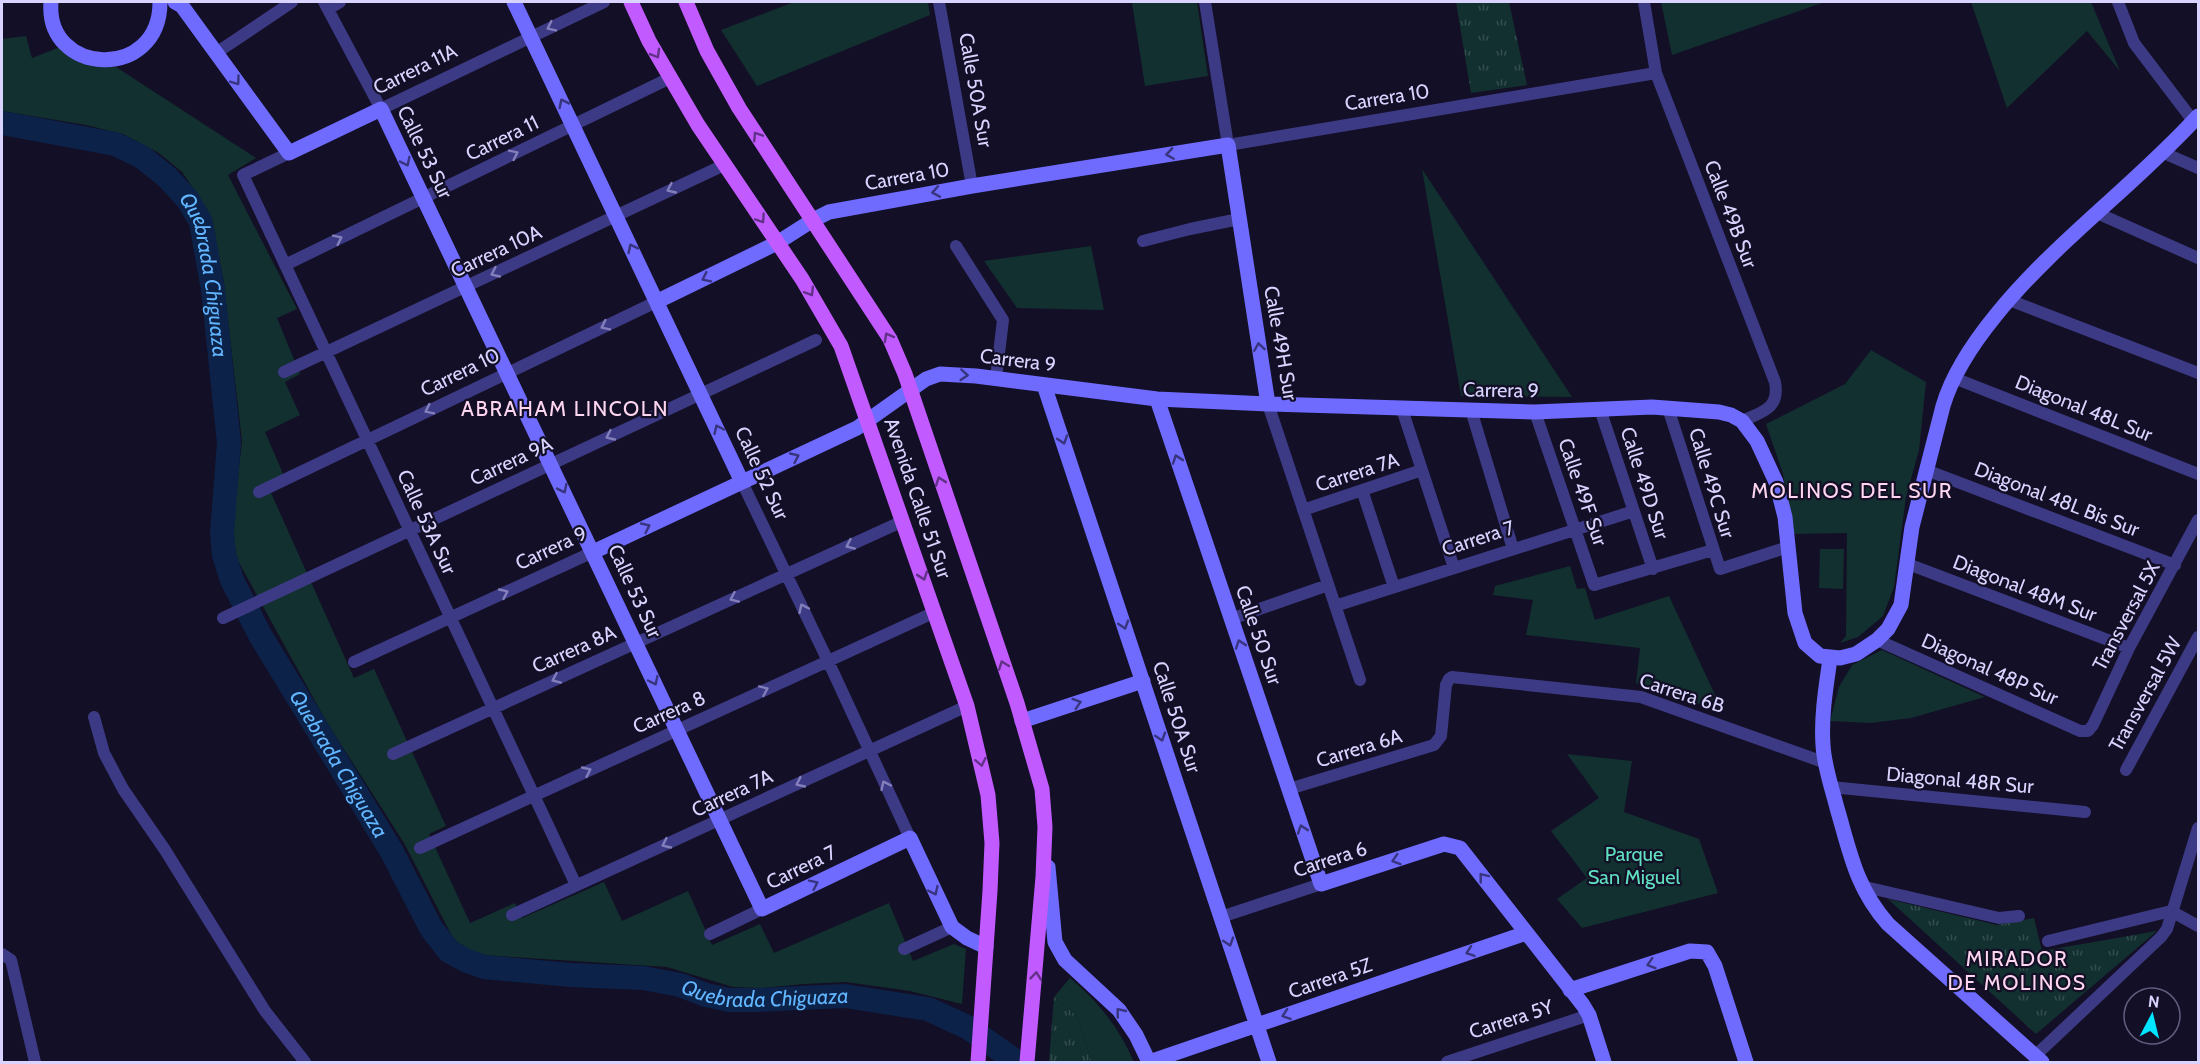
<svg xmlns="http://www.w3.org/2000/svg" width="2200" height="1064" font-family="Cabin,sans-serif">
<defs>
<pattern id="grass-tufts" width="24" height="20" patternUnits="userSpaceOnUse" patternTransform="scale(1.5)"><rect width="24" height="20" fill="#12302f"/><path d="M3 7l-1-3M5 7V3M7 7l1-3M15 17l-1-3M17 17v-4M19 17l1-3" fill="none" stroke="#344d4e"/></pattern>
</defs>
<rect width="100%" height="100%" fill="#130f26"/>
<path fill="url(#grass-tufts)" d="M1456,2H1509L1527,85L1471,93Z
M1888,899L1997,925L2034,918L2042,951L2157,931L2036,1034Z
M1054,997L1077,1016L1092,1062H1049Z"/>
<path fill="#12302f" d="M794,2H928L930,15L757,86L721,30Z
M1140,2H1197L1208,76L1145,86L1132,3Z
M1661,2H1825L1672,55Z
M1971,2H2091L2120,71L2087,31L2007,108Z
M26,36L32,58L60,47C81,60 91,68 116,67L256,158L228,175L297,309L277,318L300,374L285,382L300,415L265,432L284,476L267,484L354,678L374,669L446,826L429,834L470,923L515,903L522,918L604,882L622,921L688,891L712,945L760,924L774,953L889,903L913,961L954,944L966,949L962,1004L910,991L846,982L804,984L762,988L733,987L667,967L482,955L466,949L453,938L404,843L326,721L237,559L232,531L242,441L223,277L210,214L182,172L159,153L123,134L86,125L2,111V39Z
M1422,169L1572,397L1461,396Z
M1091,246L1104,310L1017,308L984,261Z
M1871,350L1926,382L1919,450L1906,497L1894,587L1883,616L1858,637L1840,643L1846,636L1847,533L1793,534L1783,474L1766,424L1845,384Z
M1820,549H1844L1843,589L1819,588Z
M1570,566L1577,589L1585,588L1595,620L1669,596L1723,712L1636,683L1640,648L1526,635L1533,600L1493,595L1495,586Z
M1882,650L1985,697L1911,718L1871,723L1830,721L1839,687L1852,665Z
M1567,754L1632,761L1624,812L1699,839L1718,893L1582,928L1557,899L1587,878L1551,831L1599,798Z
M1070,978C1099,1002 1119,1028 1134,1062H1092L1077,1016L1054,997Z"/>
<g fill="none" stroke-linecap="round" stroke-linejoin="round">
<path stroke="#0c2248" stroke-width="24" id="s1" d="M2,123L115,144L142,157L167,177L188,200L201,222L213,290L229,443L222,533L224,555L232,580L260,635L392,852L431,928L449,951L465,960L484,967L571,975L643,978L680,985L706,995L729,1000H757L845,996L928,1009L967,1027L1017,1062"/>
<path stroke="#3d3a85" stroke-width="12" d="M324,2L381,109L604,2
M939,2L972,186
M1205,2L1228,145L1656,73
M1644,2L1656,73L1775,382C1780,409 1762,412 1742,421
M2118,2L2134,43L2194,122
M328,9L340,2
M216,53L292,2
M289,153L243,175L576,885
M2164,153L2198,168
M2097,213L2198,258
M1143,241L1190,229L1239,219
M956,246L1003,320L996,378
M285,265L670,78
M2009,300L2198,373
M284,372L724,165
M1954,378L2198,474
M1268,404L1360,680
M1668,408L1720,569L1788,547
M1402,409L1454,568
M1600,409L1653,569
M1471,410L1513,549
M1535,412L1594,585L1713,550
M1926,470L2175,565
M742,482L828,661L910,838
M1362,490L1394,587
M259,492L658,301
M1303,510L1422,470
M1908,564L2129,648
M1335,606L1634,511
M223,618L816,340
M1231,619L1328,585
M1877,640L2080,731H2088L2093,725L2129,648L2198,520
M354,662L593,552
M94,717L104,753L123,789L165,850L265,1011L305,1062
M393,754L903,521
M2126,770L2198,637
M1831,787L2085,812
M1289,789L1434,745L1441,736L1446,685L1449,679L1452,677L1641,697L1826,763
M420,848L935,612
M1861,886L1999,918L2019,916
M512,915L967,706
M1221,917L1321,884
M710,934L762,909
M2048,941L2171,911L2198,926
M904,949L952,927
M2,954L11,960L35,1062
M2035,1056L2161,937L2167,929L2198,828
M1447,1062L1589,1015"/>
<path stroke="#6f6bff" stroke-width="15" d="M51,2C45,76 160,82 160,2
M175,2L182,6L289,153L381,109L762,909L910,838L952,927L967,938L986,947
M514,2L742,482
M658,301L777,243L813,220L829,212L972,186L1228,145L1268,404
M1044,385L1269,1062
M1157,399L1321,884L1444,844L1460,848L1583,1005L1589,1015L1604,1062
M593,552L857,428L926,379L940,374L976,376L1157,399L1268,404L1535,412L1652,407L1719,412L1731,415L1742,421L1757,441L1776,482L1785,517L1795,613L1805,643L1820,656L1840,658L1856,654L1877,640L1888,629L1901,605L1912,527L1943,406C1953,372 1974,342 1996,315C2056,241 2134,186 2198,116
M1830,659C1826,687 1821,716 1823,745C1824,766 1832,788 1837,808C1850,852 1856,888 1888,924L2042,1062
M1022,721L1143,681
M1048,867L1055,942L1065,960L1119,1010L1136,1035L1149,1062
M1570,990L1690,951L1707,952L1715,966L1746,1062
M1149,1062L1526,933"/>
<path stroke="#c25bff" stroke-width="15" d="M631,2L649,41L698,125L802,279L841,346L967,706L988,795L992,843L990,891L978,1062
M686,2L707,51L739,108L890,339L905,374L1017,703L1042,789L1045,827L1043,877L1027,1062"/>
</g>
<defs><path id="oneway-chevron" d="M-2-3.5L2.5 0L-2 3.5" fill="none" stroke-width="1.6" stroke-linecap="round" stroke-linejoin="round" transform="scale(1.5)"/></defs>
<g stroke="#837fbc">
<use href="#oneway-chevron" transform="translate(551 27) rotate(154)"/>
<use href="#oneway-chevron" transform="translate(514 154) rotate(-26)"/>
<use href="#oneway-chevron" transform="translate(671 189) rotate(155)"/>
<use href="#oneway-chevron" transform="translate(338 239) rotate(-26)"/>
<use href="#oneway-chevron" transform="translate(495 273) rotate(155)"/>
<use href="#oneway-chevron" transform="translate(605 326) rotate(154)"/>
<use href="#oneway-chevron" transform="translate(429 410) rotate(154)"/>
<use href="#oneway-chevron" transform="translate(610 436) rotate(155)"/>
<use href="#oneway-chevron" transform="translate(850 545) rotate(156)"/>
<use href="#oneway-chevron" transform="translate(504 593) rotate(-25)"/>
<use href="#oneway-chevron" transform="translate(734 598) rotate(156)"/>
<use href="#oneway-chevron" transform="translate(803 608) rotate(-115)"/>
<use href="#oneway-chevron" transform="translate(556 679) rotate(156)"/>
<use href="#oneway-chevron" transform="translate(764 690) rotate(-24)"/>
<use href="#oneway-chevron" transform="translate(587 771) rotate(-25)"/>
<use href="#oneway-chevron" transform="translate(800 783) rotate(155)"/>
<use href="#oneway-chevron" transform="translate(885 785) rotate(-115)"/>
<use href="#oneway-chevron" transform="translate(666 844) rotate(155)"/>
</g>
<g stroke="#623188">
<use href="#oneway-chevron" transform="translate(656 54) rotate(60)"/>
<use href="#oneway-chevron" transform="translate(757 136) rotate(-123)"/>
<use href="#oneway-chevron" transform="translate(761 219) rotate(56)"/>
<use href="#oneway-chevron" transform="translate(810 292) rotate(58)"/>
<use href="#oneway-chevron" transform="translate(888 337) rotate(-119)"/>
<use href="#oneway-chevron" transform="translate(940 481) rotate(-109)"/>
<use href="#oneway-chevron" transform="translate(923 576) rotate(71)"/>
<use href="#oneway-chevron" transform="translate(1003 665) rotate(-110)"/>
<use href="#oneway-chevron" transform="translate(981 762) rotate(78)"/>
<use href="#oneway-chevron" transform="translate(1036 976) rotate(-84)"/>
</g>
<g stroke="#38347d">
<use href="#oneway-chevron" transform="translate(236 81) rotate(54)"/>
<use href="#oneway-chevron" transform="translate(563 103) rotate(-116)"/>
<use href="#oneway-chevron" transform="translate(1170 154) rotate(171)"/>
<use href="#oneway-chevron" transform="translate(406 162) rotate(64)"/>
<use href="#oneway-chevron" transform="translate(936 192) rotate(170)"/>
<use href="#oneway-chevron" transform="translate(632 248) rotate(-116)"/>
<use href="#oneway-chevron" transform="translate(706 278) rotate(154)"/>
<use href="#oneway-chevron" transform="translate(1259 347) rotate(-99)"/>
<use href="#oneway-chevron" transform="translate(964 375) rotate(4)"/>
<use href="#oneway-chevron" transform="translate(718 429) rotate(-115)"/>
<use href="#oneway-chevron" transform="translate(1063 440) rotate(72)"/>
<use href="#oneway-chevron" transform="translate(795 457) rotate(-25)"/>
<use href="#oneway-chevron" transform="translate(1177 459) rotate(-109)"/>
<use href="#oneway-chevron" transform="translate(563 489) rotate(64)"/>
<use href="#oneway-chevron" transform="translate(646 527) rotate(-25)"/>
<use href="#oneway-chevron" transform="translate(1124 625) rotate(72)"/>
<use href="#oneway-chevron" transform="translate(1240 644) rotate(-109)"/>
<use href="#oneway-chevron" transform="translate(654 681) rotate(65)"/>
<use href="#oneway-chevron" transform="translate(1077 703) rotate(-18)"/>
<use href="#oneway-chevron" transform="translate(1161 737) rotate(72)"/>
<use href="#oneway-chevron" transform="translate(1302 829) rotate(-109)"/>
<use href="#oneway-chevron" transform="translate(1396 860) rotate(162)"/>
<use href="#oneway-chevron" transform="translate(1483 877) rotate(-128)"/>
<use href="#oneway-chevron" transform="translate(814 884) rotate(-26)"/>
<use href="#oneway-chevron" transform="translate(934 891) rotate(65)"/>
<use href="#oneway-chevron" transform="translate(1229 942) rotate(72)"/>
<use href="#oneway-chevron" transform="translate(1470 952) rotate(161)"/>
<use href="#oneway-chevron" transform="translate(1651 964) rotate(162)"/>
<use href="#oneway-chevron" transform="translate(1120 1012) rotate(-129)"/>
<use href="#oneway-chevron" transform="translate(1286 1015) rotate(161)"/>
</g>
<g text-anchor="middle" stroke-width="4.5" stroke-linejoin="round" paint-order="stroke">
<g font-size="20" fill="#d9d4ff" stroke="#130f26">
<text transform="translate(415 69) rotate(-26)" y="7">Carrera 11A</text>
<text transform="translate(976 90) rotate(80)" y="7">Calle 50A Sur</text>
<text transform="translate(1387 97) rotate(-9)" y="7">Carrera 10</text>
<text transform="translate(502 138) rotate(-26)" y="7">Carrera 11</text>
<text transform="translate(425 152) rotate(64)" y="7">Calle 53 Sur</text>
<text transform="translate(907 176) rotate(-10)" y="7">Carrera 10</text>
<text transform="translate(1731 214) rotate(69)" y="7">Calle 49B Sur</text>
<text transform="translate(496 251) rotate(-25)" y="7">Carrera 10A</text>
<text transform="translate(1281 343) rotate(80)" y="7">Calle 49H Sur</text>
<text transform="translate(1018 360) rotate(7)" y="7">Carrera 9</text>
<text transform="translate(460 372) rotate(-26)" y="7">Carrera 10</text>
<text transform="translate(1501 390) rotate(1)" y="7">Carrera 9</text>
<text transform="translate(2084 408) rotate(22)" y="7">Diagonal 48L Sur</text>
<text transform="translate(511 461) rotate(-25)" y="7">Carrera 9A</text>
<text transform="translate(1357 472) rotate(-18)" y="7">Carrera 7A</text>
<text transform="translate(762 473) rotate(65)" y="7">Calle 52 Sur</text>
<text transform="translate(1645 483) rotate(72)" y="7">Calle 49D Sur</text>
<text transform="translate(1712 483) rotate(73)" y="7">Calle 49C Sur</text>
<text transform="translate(1583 492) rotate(71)" y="7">Calle 49F Sur</text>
<text transform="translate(918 498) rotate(71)" y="7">Avenida Calle 51 Sur</text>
<text transform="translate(2057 499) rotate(21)" y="7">Diagonal 48L Bis Sur</text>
<text transform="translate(427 522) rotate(65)" y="7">Calle 53A Sur</text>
<text transform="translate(1478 538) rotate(-18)" y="7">Carrera 7</text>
<text transform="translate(551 548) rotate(-25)" y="7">Carrera 9</text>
<text transform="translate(2025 588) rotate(21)" y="7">Diagonal 48M Sur</text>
<text transform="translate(635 591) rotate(65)" y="7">Calle 53 Sur</text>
<text transform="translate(2126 616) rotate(-62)" y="7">Transversal 5X</text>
<text transform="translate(1259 635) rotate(71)" y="7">Calle 50 Sur</text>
<text transform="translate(574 649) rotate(-24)" y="7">Carrera 8A</text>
<text transform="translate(1990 669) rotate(24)" y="7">Diagonal 48P Sur</text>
<text transform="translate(1682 693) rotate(18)" y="7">Carrera 6B</text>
<text transform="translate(2145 694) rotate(-61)" y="7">Transversal 5W</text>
<text transform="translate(669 712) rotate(-24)" y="7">Carrera 8</text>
<text transform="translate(1177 717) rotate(72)" y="7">Calle 50A Sur</text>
<text transform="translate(1359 748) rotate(-17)" y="7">Carrera 6A</text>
<text transform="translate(1960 780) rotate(5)" y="7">Diagonal 48R Sur</text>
<text transform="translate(732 793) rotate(-25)" y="7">Carrera 7A</text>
<text transform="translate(1330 859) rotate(-18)" y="7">Carrera 6</text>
<text transform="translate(801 867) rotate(-26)" y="7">Carrera 7</text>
<text transform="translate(1330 978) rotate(-19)" y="7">Carrera 5Z</text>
<text transform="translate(1511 1019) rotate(-18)" y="7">Carrera 5Y</text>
</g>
<g font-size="20" fill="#5fe0c0" stroke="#130f26">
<text x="1634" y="861">Parque<tspan x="1634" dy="23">San Miguel</tspan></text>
</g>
<g font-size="21" font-style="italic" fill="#62b6ff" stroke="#130f26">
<text dy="7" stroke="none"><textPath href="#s1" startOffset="286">Quebrada Chiguaza</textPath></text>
<text dy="7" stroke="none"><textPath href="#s1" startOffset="808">Quebrada Chiguaza</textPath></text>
<text dy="7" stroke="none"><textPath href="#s1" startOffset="1348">Quebrada Chiguaza</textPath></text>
</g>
<g font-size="21" letter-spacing="1.5" fill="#ffd6f0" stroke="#130f26">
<text x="565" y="416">ABRAHAM LINCOLN</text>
<text x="1852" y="498">MOLINOS DEL SUR</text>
<text x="2017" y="966">MIRADOR<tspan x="2017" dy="24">DE MOLINOS</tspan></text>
</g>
</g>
<rect width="2200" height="1064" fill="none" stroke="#d9d4ff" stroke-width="6"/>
<g transform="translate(2152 1016) rotate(7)"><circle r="28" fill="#130f26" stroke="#625e7d" stroke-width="1.5"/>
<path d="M0-4.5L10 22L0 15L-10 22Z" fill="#00e5ff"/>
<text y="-9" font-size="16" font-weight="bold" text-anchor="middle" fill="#d9d4ff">N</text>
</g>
</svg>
